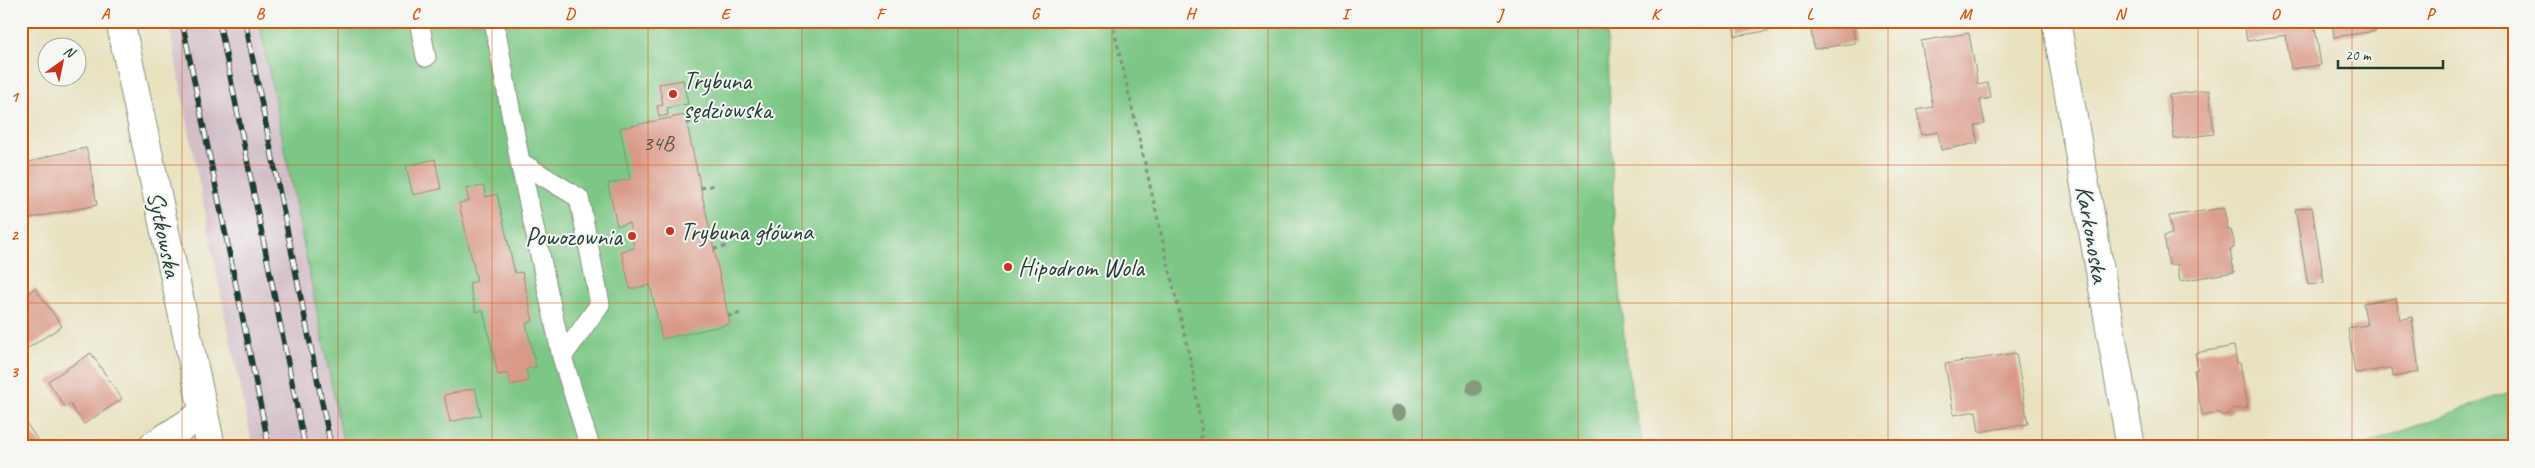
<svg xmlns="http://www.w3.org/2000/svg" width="2535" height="468" font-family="Caveat,sans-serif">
<rect width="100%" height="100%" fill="#f6f6f2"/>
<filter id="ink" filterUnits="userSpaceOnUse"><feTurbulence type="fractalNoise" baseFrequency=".02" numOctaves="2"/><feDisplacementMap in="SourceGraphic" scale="10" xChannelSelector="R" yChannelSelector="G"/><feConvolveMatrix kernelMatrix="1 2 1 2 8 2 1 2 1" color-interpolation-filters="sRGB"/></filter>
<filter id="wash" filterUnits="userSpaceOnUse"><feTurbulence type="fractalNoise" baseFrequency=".0096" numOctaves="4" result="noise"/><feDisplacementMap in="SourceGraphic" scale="20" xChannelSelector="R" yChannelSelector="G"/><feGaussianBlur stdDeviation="1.12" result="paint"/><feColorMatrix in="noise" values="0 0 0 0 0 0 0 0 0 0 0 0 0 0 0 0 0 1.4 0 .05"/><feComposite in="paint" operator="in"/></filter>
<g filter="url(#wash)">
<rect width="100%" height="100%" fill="#e8e2c0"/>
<path fill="#d2bdc7" d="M168,21H259L344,447H253L226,321Z"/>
<path fill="#7bc785" stroke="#4d825c" d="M259,21H1607L1614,218L1626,360L1643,447H344Z
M2514,390V447H2358Z"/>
<g id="blocks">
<path fill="#d99987" d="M1749,21H1813V24L1852,21L1855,43L1814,49L1810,24L1735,36L1733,24Z
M2244,21H2314L2321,65L2291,69L2286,35L2247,41Z
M2332,21H2375L2377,31L2334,37Z
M1969,33L1978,85L1988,83L1991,98L1980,100L1985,124L1975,126L1978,143L1941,150L1938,132L1921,135L1917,110L1933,107L1921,41Z
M683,80L688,104L667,108L668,115L659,117L657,106L663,105L659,84Z
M2209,90L2214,134L2174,139L2169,95Z
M685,115L730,324L662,339L650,285L630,289L621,251L634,248L629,223L617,226L608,184L630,179L620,128Z
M86,148L91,167H90L97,205L21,220V165L52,155Z
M435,159L441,189L413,195L406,166Z
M484,186L486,197L497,194L515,273L522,272L533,321L526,323L536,367L526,369L528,381L511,385L508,373L498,375L483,310L476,312L469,283L477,281L459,203L469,201L466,189Z
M2312,207L2324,283L2308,285L2295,209Z
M2224,208L2228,230H2231L2234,241V248L2230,249L2234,272L2180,281L2177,264L2169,265L2164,236L2172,234L2169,216Z
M35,288L62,326L25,350L21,344V289L25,295Z
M2396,298L2400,320L2412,317L2419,372L2393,377L2392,368L2355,373L2348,328L2367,325L2363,303Z
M2234,346L2237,363H2240L2248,407L2232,409L2229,414L2222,415L2218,412L2202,415L2194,370L2198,369L2195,353Z
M91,353L122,399L84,424L70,404L65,407L48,381Z
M2016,353L2028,424L1979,432L1976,411L1954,415L1945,364Z
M475,388L481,415L450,422L444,395Z
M21,415L42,447H21Z
M772,443L773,447H758V446Z"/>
</g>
</g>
<g filter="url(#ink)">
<use href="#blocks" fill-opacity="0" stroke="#84907a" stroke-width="1"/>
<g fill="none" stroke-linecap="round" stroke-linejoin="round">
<g stroke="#84907a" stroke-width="21">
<path id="lane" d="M419,21L426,57
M494,21L520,162L562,357L590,447
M520,162L579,198L600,304L562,357"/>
</g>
<g stroke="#84907a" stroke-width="30">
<path id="street" d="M120,21L211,447
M2056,21L2131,447
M151,447L204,413"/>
</g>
<path stroke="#84907a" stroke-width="3" stroke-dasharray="4 4" stroke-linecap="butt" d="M1112,21L1192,367L1202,434L1197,447
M687,123L701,120
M701,188L715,185
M714,249L728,246
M728,316L742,313"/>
<use href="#lane" stroke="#fff" stroke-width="19"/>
<use href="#street" stroke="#fff" stroke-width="28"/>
<g stroke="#1f3d34" stroke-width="5.5">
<path id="rail" d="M182,21L269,447
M219,21L305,447
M245,21L331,447"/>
</g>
<use href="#rail" stroke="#f6f6f2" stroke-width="4" stroke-dasharray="11" stroke-linecap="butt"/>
</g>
<g fill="#869a7e">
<circle cx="1474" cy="388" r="8"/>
<circle cx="1399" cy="412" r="8"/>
</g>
</g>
<path fill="none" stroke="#d45610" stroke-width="1" stroke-opacity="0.55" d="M182,21V447M338,21V447M492,21V447M648,21V447M802,21V447M958,21V447M1112,21V447M1268,21V447M1422,21V447M1578,21V447M1732,21V447M1888,21V447M2042,21V447M2198,21V447M2352,21V447M21,165H2514M21,303H2514"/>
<g fill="#c8321e" stroke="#f6f6f2" stroke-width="2">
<circle cx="673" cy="94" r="5"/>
<circle cx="670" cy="231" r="5"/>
<circle cx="632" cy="236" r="5"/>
<circle cx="1008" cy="267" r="5"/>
</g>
<g text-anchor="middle" stroke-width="4" stroke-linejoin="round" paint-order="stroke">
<g font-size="22" fill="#4e5449">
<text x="658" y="150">34B</text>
</g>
<g font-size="25" fill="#1f3d34" stroke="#f6f6f2" text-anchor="start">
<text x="683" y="89">Trybuna<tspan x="683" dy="29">sędziowska</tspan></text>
<text x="680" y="240">Trybuna główna</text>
<text x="622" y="245" text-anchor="end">Powozownia</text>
<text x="1018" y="276">Hipodrom Wola</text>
</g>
<g font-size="25" fill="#1f3d34" stroke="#f6f6f2">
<text transform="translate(165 234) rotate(78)" y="9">Sytkowska</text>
<text transform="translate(2093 234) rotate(80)" y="9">Karkonoska</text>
</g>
</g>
<rect width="2535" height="468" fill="none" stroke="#f6f6f2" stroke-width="55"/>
<g transform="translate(62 62) rotate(33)"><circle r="24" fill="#f6f6f2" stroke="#a0aca6"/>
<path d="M0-4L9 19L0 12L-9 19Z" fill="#c8321e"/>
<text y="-8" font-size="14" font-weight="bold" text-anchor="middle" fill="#1f3d34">N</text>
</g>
<path d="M2338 60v8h105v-8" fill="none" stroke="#1f3d34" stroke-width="2.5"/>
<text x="2345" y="60" font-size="15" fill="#1f3d34" stroke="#f6f6f2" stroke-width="4" paint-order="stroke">20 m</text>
<rect x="28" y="28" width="2480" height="412" fill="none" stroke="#d45610" stroke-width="2"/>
<g font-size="16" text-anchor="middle" font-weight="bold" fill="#d45610">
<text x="105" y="19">A</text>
<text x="260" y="19">B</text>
<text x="415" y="19">C</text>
<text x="570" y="19">D</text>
<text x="725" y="19">E</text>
<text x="880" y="19">F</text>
<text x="1035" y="19">G</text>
<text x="1190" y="19">H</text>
<text x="1345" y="19">I</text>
<text x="1500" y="19">J</text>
<text x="1655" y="19">K</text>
<text x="1810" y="19">L</text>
<text x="1965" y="19">M</text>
<text x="2120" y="19">N</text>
<text x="2275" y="19">O</text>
<text x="2430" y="19">P</text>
<text x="14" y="102">1</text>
<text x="14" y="240">2</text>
<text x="14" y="377">3</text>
</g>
</svg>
